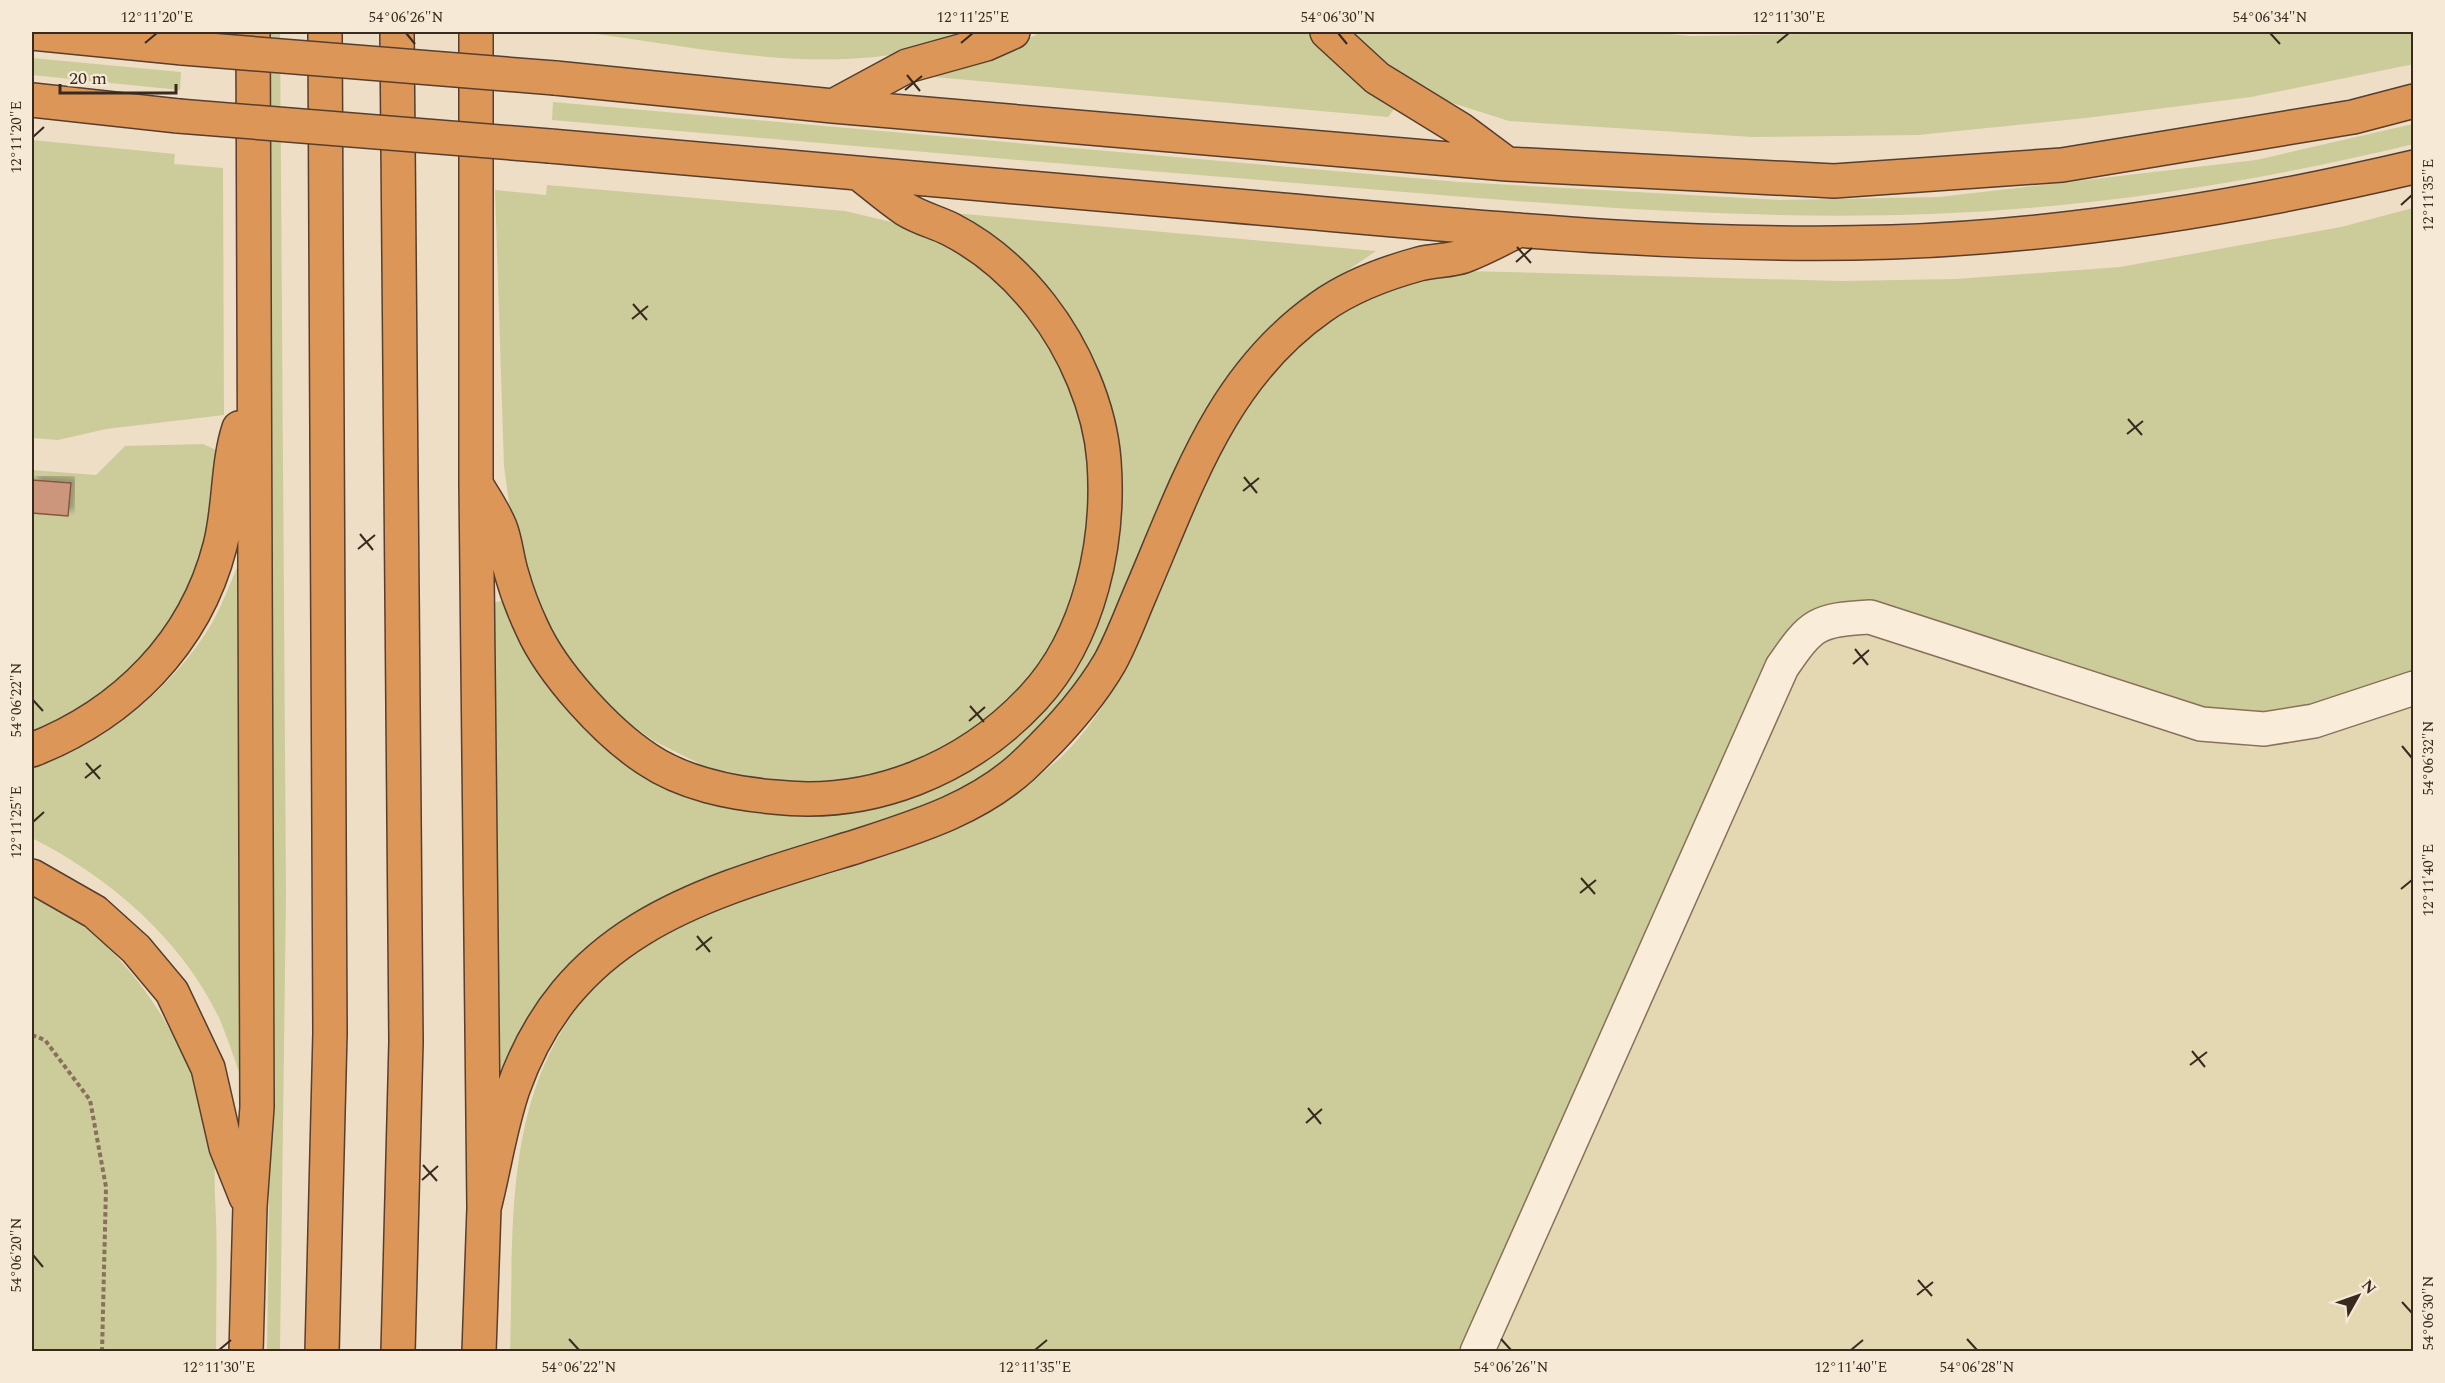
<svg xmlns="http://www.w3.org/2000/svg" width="2445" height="1383" font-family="Spectral,serif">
<defs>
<filter id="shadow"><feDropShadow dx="5.5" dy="-5.5" stdDeviation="3" flood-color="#0004"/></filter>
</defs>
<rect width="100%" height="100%" fill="#eedec5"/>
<path fill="#e4d8b3" d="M1872,628L2253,749L2413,697V1351L1487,1352L1790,672L1833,629Z"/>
<path fill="#cbcc99" d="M267,32H280L286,895L280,1352L267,1351C274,911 270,472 267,32Z
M581,32H982C947,41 912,53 875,57C778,67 678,44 581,32Z
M1041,32H1308L1332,58L1394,109L1388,117L934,77L990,59Z
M1349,32H1646L1691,36L1923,32H2413L2414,64L2251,97L2086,118L1918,135L1752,137L1509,121L1446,101L1409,81L1372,55Z
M32,58L181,72L180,90L32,75Z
M553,102L1459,182L1780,200L1939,197L2256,160L2413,124L2414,144C2256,182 2093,208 1930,214C1714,222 1498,199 1283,182C1039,162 796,141 552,120Z
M32,140L175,154L174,164L223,168L224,415L106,429L58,440L32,438Z
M547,185L845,211L913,227L978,264L1006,288L1051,344L1074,391L1094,480L1086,567L1061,632L1021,689L991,717L915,765L867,778L793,784L708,768L654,741L612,711L576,670L548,627L526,575L512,525L504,466L495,190L546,195Z
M2413,208V680L2309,714L2197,713L1874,607L1817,608L1773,663L1465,1351L510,1352C514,1237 503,1114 572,1015C653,900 786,895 905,849C963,826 1015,799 1061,757C1097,723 1122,676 1143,632C1194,525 1221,393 1325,322C1367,294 1417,281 1465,271L1841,281L1956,279L2120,267L2341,227Z
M953,213L1376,251L1312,295L1268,332L1231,371L1181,455L1102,649L1072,694L1006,763L964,791L908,816L697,882L646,907L602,937L494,1105L489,604L505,600L519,639L552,690L691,794L928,790L969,770L1009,742L1086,647L1108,596L1118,549L1123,494L1119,449L1107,394L1083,343L1016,254L987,233Z
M203,444L223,453L199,571L165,631L143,658L78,711L32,731V470L96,475L125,446Z
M238,565L243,586L239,1072C233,1055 227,1037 220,1020C183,940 109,877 32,838V767C100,749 172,688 209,628C221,608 229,586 238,565Z
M32,892C127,941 192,1041 213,1147C216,1163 214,1180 215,1197C218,1248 216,1300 216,1351H32Z"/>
<path fill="#cc967b" stroke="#885741" stroke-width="1.5" filter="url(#shadow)" d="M32,480L71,483L68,516L32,513Z"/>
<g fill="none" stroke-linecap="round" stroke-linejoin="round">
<g stroke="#89705b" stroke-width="36">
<path id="minor" d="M1477,1352L1782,667C1812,623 1817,620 1870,617L2201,724L2264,729L2314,721L2414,688"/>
</g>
<g stroke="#573e2f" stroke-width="36">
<path id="highway" d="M397,32L406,1042L398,1352
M476,32V484L484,1208L479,1352
M1327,32L1377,78L1460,129L1507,164
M32,33L183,48
M555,78L833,106L1507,164L1834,181L2062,165L2353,117L2414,101
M32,100L178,116
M833,106L907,66L986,44L1013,32
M550,146C775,167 1000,185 1225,205C1447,224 1670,249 1892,242C2068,236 2243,207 2414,167
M476,484C484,498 494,512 500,527C506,542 507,560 512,575C517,593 524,611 532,628C552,673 606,732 647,759C684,784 730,793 774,797C871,808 966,770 1033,698C1090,637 1110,541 1104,461C1100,407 1074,348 1041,306C1017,275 985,247 950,229C936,222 919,218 905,209C890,199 875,186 861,175
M32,750C124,714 195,643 220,546C230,509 227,464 239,428
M32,876L95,912L136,949L172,992L208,1068L226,1147L246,1197
M484,1208C494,1169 500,1127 513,1089C571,924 709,892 858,846C916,827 976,809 1022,767C1055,736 1087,702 1110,662C1122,640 1131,615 1141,592C1187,485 1221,377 1321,307C1349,287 1386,273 1419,264C1434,260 1450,261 1464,256C1483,249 1501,239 1519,230
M246,1352L250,1206L257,1107L253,32
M322,1352L330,1033L325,32"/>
</g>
<path stroke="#89705b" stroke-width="4" stroke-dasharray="4.5 3" stroke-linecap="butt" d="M32,1035L45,1040L90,1100L106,1187L102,1352"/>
<use href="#minor" stroke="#f9ecd9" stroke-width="33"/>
<use href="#highway" stroke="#dc9657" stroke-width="33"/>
<g stroke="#573e2f" stroke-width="36" stroke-linecap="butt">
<path id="highway-bridge" d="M183,48L555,78
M178,116L550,146"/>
</g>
<use href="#highway-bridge" stroke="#dc9657" stroke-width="33"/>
</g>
<path fill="none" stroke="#392a1f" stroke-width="2" d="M406,33L415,44M1338,33L1347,44M2270,33L2280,44M145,43L157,33M961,43L973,33M1777,43L1789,33M907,75L920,91M905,90L922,76M33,137L44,127M2401,205L2412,195M1517,247L1531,263M1516,262L1532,248M633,304L647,320M632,319L648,306M2128,419L2142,435M2127,434L2143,421M1244,477L1257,493M1243,491L1259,478M360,534L373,550M358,549L375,535M1855,649L1868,665M1853,664L1869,650M33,700L43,711M970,706L984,722M969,721L985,707M2402,746L2412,758M86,763L100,779M85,778L101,765M33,822L44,812M1581,878L1595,894M2401,889L2412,880M1580,893L1596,880M697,936L710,952M696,950L712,937M2192,1051L2205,1067M2190,1065L2207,1052M1308,1108L1321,1124M1306,1123L1322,1109M423,1165L437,1181M422,1180L438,1166M33,1255L43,1267M1918,1280L1932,1296M1917,1295L1933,1282M2402,1302L2412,1313M569,1339L579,1350M1501,1339L1511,1350M1967,1339L1977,1350M219,1350L231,1340M1035,1350L1047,1340M1851,1350L1863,1340"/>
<rect width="2445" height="1383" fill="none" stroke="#f6e9d5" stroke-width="66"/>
<g transform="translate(2358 1296) rotate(50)" stroke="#f6e9d5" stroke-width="4.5" paint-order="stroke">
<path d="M0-4.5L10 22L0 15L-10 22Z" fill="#392a1f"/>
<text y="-9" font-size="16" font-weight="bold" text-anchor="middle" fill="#392a1f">N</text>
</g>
<path d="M60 84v9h116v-9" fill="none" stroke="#392a1f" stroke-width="3"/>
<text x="69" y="84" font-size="18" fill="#392a1f" stroke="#f6e9d5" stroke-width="4.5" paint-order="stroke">20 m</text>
<rect x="33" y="33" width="2379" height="1317" fill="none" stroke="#392a1f" stroke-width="2"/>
<g font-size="15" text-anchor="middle" fill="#392a1f">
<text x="157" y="22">12°11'20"E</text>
<text x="406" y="22">54°06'26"N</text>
<text x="973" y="22">12°11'25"E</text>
<text x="1338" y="22">54°06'30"N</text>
<text x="1789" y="22">12°11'30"E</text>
<text x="2270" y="22">54°06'34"N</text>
<text transform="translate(16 137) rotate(-90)" y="5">12°11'20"E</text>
<text transform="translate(2428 195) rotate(-90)" y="5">12°11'35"E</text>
<text transform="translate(16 700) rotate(-90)" y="5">54°06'22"N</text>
<text transform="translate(2428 758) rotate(-90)" y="5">54°06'32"N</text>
<text transform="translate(16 822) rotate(-90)" y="5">12°11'25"E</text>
<text transform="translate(2428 880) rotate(-90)" y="5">12°11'40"E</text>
<text transform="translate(16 1255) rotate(-90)" y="5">54°06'20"N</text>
<text transform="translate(2428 1313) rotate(-90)" y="5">54°06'30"N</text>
<text x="219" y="1372">12°11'30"E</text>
<text x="579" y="1372">54°06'22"N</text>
<text x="1035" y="1372">12°11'35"E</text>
<text x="1511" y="1372">54°06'26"N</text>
<text x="1851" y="1372">12°11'40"E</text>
<text x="1977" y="1372">54°06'28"N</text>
</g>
</svg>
